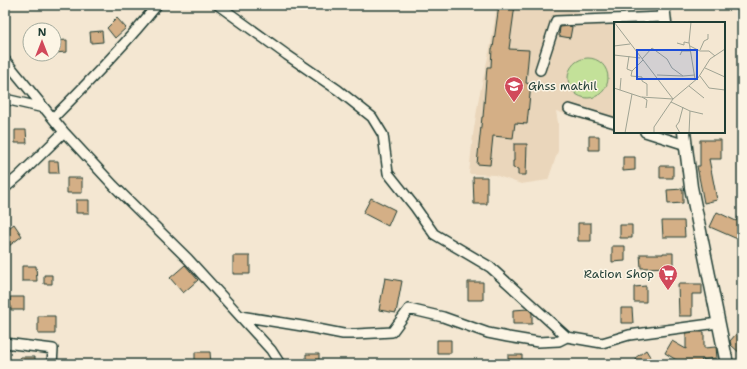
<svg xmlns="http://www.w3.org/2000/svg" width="747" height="369" font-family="'Shantell Sans',sans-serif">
<rect width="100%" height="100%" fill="#f4e7d2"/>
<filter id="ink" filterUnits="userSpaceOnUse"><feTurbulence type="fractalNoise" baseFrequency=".025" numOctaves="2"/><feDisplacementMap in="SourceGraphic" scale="8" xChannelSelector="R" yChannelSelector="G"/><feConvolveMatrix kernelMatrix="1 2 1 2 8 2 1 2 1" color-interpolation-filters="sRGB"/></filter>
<g filter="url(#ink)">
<path fill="#ead6bb" d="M497,5H560L584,15L621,20L615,23V127L599,125L556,111L558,123V151L548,180L521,184L495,175L469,174L473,135L479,97L491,44Z"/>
<path fill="#c3e199" stroke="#718f66" d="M568 78a20 20 0 1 1 40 0a20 20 0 1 1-40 0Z"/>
<path fill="#d4af86" stroke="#1f3d34" d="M499,5H515L509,49L529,50L526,83L531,84L527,124L515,123L513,138L493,136L490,165L477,164L482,117H483L487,67H491L492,48H493Z
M117,18L126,28L115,38L107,28Z
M570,26L572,27L570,38L559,36L560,27Z
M102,31L103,42L91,43L90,32Z
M67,40V52L54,53V41Z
M15,130H26L27,143H15Z
M589,136H599V150H589Z
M700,140H721V159H709L717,200L704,203L697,166H700Z
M514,144H527L526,175H518V169L513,168V161H514Z
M623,157H635V170L623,171Z
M49,161H58L59,173H49Z
M660,166H673V178H660Z
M473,177H487V204H474Z
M67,178H82V193H67Z
M683,189V203L668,204L667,190Z
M371,198L395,210L388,226L363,213Z
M76,200H89V213H76Z
M742,210V241L710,227L717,212L736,221Z
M662,221H684L685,237H663Z
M578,223H591V241H578Z
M14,224L22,236L5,249V231Z
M620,225H632V238H620Z
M612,246H625V261L612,262Z
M663,253H673V267L641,268L640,254H663Z
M233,256H250V274H233Z
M185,265L198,280L183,293L170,278Z
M22,266H36L37,281H22Z
M44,275H52V284H44Z
M385,278L402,281L396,313L379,310Z
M468,282H483V300H468Z
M678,284H702V294H692V316H679Z
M646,286V302H634V287Z
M10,297H24V310H11Z
M621,308H632L633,323H621Z
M528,309L532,313V324H513V310Z
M38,316H55V334H38Z
M742,327V355L731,345L730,341Z
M696,332H704V348L716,347L717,358L701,360L705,364H677L678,361L665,353L672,341L686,349V333Z
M437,340H451V353H437Z
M646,350L649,355L656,364H639L635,358Z
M195,352H210L211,364H195Z
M306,354H319V364H306Z
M508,355H522V364H508Z
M20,357H35V364H20Z"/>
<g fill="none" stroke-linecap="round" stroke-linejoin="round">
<g stroke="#1f3d34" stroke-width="12">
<path id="street" d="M218,5L287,55L338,90L372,117L383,135L388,173L415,207L434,234L490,267L567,337L602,343L629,335L718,323
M5,60L64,132L114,186L188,259L271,350L280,364
M540,70L556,21L664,17
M5,99L44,108
M569,109L615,123
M53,118C89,82 125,45 157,5
M645,132L686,145
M5,188L19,176L64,132
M240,316L302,326L343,334H356L375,333L392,332L409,309L443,317L488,333L508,337L538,342L559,341L567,337
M5,343L53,349L52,364"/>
</g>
<g stroke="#1f3d34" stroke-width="15">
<path id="secondary" d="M663,5L665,23
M684,132L691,187L727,364"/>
</g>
<use href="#street" stroke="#fcf5e5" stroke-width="9"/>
<use href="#secondary" stroke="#fcf5e5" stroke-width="12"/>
</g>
</g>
<defs>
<g id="school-pin" transform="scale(1)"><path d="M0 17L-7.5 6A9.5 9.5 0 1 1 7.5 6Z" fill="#d1495b" stroke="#fcf5e5"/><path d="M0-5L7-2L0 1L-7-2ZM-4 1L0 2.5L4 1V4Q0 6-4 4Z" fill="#fff"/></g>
<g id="supermarket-pin" transform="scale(1)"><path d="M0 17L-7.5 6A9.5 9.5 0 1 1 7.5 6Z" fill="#d1495b" stroke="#fcf5e5"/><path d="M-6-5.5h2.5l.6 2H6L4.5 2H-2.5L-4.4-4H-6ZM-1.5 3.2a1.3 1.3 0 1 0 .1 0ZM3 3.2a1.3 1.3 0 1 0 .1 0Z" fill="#fff"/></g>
</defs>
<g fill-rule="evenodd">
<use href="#school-pin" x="514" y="86"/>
<use href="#supermarket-pin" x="668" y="274"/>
</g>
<g text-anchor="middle" stroke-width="3" stroke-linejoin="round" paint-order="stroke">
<g font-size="12" fill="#1f3d34" stroke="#fcf5e5" text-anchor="start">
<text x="528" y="90">Ghss mathil</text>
<text x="654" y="278" text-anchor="end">Ration Shop</text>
</g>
</g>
<g transform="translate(614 22)">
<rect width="111" height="111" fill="#f4e7d2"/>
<path fill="none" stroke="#9fa393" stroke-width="1" d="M0,0L59,77M77,0L75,20L81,57M63,21L70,23V20L75,21M0,24L16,22M76,24L86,29H95L101,34M86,28L90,19L94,17V12M0,33L26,36M66,33L68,29H76M15,34L13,47L18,49M28,37L38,26L53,37L58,46L69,54L81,53M29,38L18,49L17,54L28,55V59L33,62V74M91,46L111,55M43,53L69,54M86,54L95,66L111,68M75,64L90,76M0,66L27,75L59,77M6,68L7,56M28,75L33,78L32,86M57,80L76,89L75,111M76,89L89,92M11,111L18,72M40,111V105L59,77L84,56L96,37L111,27M66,111L62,104L65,100L69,85"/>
<path fill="#1d4ed8" fill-opacity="0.15" stroke="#1d4ed8" stroke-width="2" d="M23,28H83V57H23Z"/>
<rect width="111" height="111" fill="none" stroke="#1f3d34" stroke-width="2"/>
</g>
<rect width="747" height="369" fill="none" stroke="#fcf5e5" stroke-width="20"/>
<rect x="10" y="10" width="727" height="349" fill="none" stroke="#1f3d34" stroke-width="1.5" filter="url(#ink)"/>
<g transform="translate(42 42)"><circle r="19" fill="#fcf5e5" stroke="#a4ab9e"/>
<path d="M0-3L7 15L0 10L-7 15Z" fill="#d1495b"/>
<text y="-6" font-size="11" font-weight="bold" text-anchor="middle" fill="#1f3d34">N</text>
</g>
</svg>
